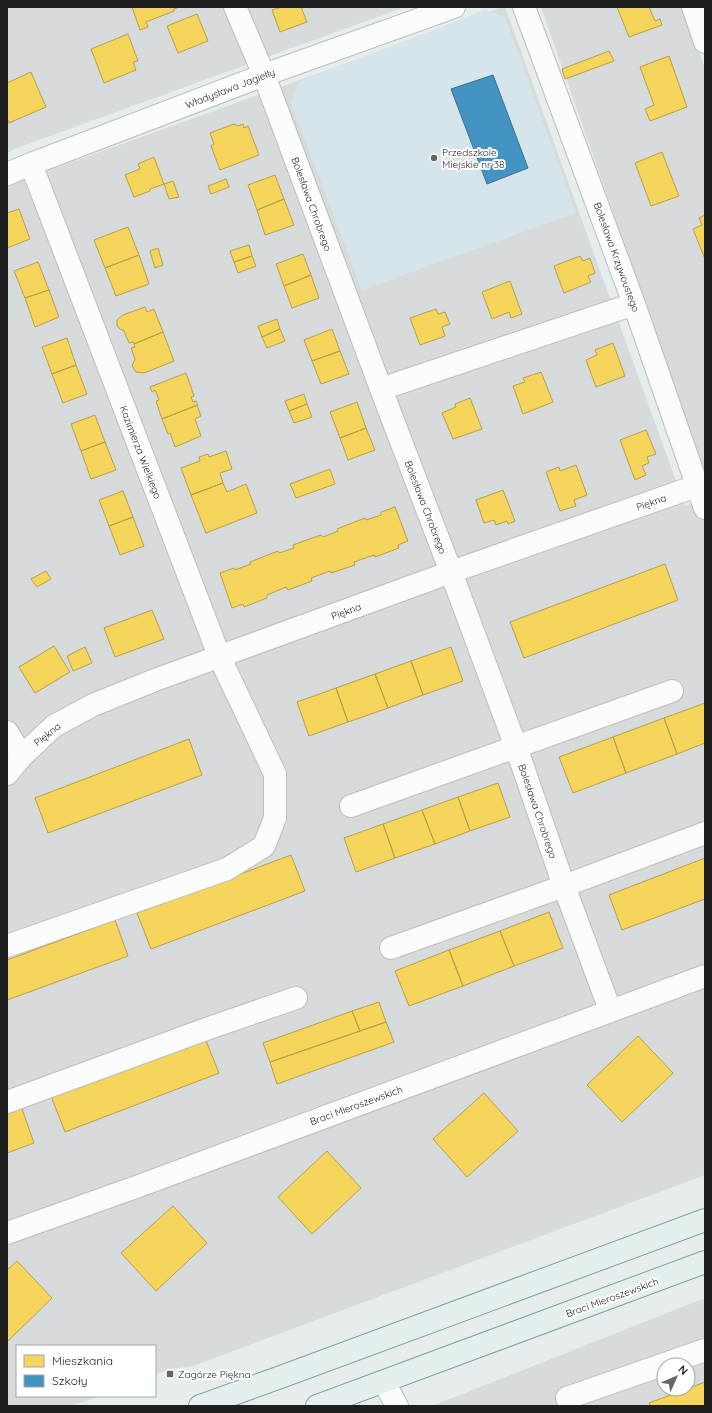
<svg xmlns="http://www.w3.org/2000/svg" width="712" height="1413" font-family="Quicksand,sans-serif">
<rect width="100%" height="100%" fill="#e7ecec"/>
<path fill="#d8dbdb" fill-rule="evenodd" d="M7,7H405L17,148L7,153Z
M503,7H505L685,506L705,500V1175L193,1366L171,1369L155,1375V1346H17V1396H99L72,1406H7V187L19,181Z
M541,7H683L705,68V472L704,473Z
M705,1298V1406H432ZM664,1365H688V1389H664Z"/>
<path fill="#d6e5e9" d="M485,10L505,17L576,213L362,290L291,103L298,82Z"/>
<path fill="#f6d55c" stroke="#b59e49" d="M132,7H180L174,9V11L146,22L148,27L140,30Z
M282,7H301L307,22L280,32L272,10Z
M617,7H649L655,21L660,19L662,25L629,37Z
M197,14L208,41L178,53L167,26Z
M128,34L138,61L133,62L136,70L104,83L91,49Z
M609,51L614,61L565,79L562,69Z
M669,56L687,107L650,121L645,109L654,105L640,67Z
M31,72L46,107L9,123L7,119V83Z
M234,124L238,126L243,124L244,128L248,126L259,155L220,170L211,146L214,144L210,133Z
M662,152L679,196L651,206L635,163Z
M154,157L164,184L150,189V191L134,197L125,175L140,169L138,164Z
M275,175L284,199L257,210L248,185Z
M226,179L229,187L211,194L208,186Z
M173,181L179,197L169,199L164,184Z
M284,199L294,225L265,235L257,210Z
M19,209L30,239L7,248V213Z
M705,215V259L693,229L702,225L699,218Z
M128,227L139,255L105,268L94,240Z
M249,245L252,256L234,262L230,251Z
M158,248L163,265L155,268L150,251Z
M303,254L311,275L284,286L276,264Z
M139,255L149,284L116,296L105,268Z
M252,256L256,266L238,273L234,262Z
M580,256L583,261L590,258L595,273L588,276L591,282L564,293L554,266Z
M38,262L49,290L25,298L14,271Z
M311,275L319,298L292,308L284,286Z
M510,281L522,314L511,318L509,312L492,319L482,292Z
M49,290L59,317L35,327L25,298Z
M145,307L147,312L154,309L163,332L134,344L133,342L129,343L124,331L120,329L117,326V320L123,315Z
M436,309L438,314L445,312L450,324L442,327L445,336L420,345L410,318Z
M277,319L280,329L262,337L258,326Z
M280,329L285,341L267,348L262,337Z
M332,329L340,351L312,361L304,340Z
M163,332L174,361L144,373L136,372L132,366L135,359L131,348L135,347L134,344Z
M67,338L76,365L52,374L42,347Z
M613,343L625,376L596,387L586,360L597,355L595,350Z
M340,351L349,374L321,384L312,361Z
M76,365L87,394L63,403L52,374Z
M541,372L553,402L523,414L513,386L525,382L523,378Z
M186,373L194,396L191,397L193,402L196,401L198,405L162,419L156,401L159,400L155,390L152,392L150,387Z
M304,394L307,404L289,411L285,401Z
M470,398L482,429L453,439L442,413L456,407L455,404Z
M357,402L366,428L340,438L330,412Z
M307,404L312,417L294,423L289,411Z
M197,405L201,416L195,419L201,436L175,447L170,433L168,434L162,419Z
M95,415L105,442L81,451L71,424Z
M366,428L375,450L348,460L340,438Z
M646,430L656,454L647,457L649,463L642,466L646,475L635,480L620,440Z
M105,442L116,470L91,479L81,451Z
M226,451L232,469L220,473L223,483L191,495L181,468L200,461L199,457L208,454L209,457Z
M576,465L587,495L574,500L576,506L560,511L546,472L559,467L560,471Z
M330,469L335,484L296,498L290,484Z
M223,483L227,492L246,484L257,513L206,533L191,495Z
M503,490L515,521L508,524L507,521L496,525L494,520L484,523L476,500Z
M123,491L133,517L109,526L99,500Z
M395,507L408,541L398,545L399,548L375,557L374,555L354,562L355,565L331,573L330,571L311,578L312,581L288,590L286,587L267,595V598L244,607L243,604L232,608L220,573L234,568L235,570L251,564L250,562L278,551L279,553L294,548L293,545L321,535L323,537L338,531L337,529L365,518L366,520L381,515V512Z
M133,517L144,546L120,555L109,526Z
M665,564L678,600L524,658L510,622Z
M46,571L51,579L37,587L31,579Z
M152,610L164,639L115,657L104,628Z
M54,646L70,672L35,693L19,667Z
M85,647L92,663L73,671L67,656Z
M451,647L463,681L423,695L411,661Z
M411,661L423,695L388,708L375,674Z
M375,674L388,708L348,722L336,688Z
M336,688L348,722L309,736L297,702Z
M705,703V743L677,754L664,718Z
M664,718L677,754L626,773L613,737Z
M613,737L626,773L573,793L559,757Z
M189,739L202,775L48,833L35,798Z
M498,783L510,817L470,831L458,797Z
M458,797L470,831L435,844L422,810Z
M422,810L435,844L395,858L383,824Z
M383,824L395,858L356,872L344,838Z
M291,855L305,891L151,949L137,913Z
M705,858V899L622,930L609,895Z
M549,912L563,948L514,966L500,931Z
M115,920L128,956L7,1000V960Z
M500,931L514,966L463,986L449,950Z
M449,950L463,986L409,1006L395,971Z
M379,1002L386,1022L360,1031L352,1011Z
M352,1011L360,1031L270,1062L263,1043Z
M386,1022L394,1042L277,1084L270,1062Z
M638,1036L673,1073L622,1122L587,1085Z
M205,1038L219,1073L65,1132L51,1096Z
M484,1093L518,1131L467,1177L433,1139Z
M21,1106L34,1143L7,1153V1111Z
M327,1151L361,1188L312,1234L278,1197Z
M173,1206L207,1243L156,1291L121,1253Z
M17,1261L52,1298L7,1342V1270Z
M705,1382V1406H650L649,1403Z"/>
<path fill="#4393c3" stroke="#387092" d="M493,75L528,168L487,184L451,89Z"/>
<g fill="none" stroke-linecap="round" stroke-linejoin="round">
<g stroke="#bcbebe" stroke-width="24">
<path id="minor" d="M235,7L264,75L381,389L451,572L516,747L564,886L610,1010
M524,7L634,304L705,508
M693,7L705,42
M7,174L31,164L264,75L454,7
M381,389L634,304
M7,732L22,756
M7,774L22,756L54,726L93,705L155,680L451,572L705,483
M351,806L672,691
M7,946L227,869L264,846L275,818V774L220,658L31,164
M391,948L564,886L705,833
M7,1102L209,1028L296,998
M7,1233L139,1186L705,976
M384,1382L397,1406
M567,1398L705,1350"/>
</g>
<g stroke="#83a3a1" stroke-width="24">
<path id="major" d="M200,1406L278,1378L705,1220
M317,1406L705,1262"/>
</g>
<use href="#minor" stroke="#fbfcfc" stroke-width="22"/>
<use href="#major" stroke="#e4f0ef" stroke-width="22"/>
</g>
<g fill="#646666" stroke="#fff" stroke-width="1.5">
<circle cx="434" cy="158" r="4"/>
<rect x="166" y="1370" width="8" height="8" rx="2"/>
</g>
<g text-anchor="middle" stroke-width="4" stroke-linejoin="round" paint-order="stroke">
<g font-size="10" fill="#1e1e1e" stroke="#fff">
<text transform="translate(230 88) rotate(-21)" y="4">Władysława Jagiełły</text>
<text transform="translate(312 204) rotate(70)" y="4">Bolesława Chrobrego</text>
<text transform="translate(617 257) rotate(70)" y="4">Bolesława Krzywoustego</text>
<text transform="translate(141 452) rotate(69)" y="4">Kazimierza Wielkiego</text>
<text transform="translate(651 502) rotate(-19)" y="4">Piękna</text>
<text transform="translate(426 507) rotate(69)" y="4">Bolesława Chrobrego</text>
<text transform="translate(346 611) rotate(-20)" y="4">Piękna</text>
<text transform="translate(47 734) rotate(-39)" y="4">Piękna</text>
<text transform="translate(538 811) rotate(71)" y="4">Bolesława Chrobrego</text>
<text transform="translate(356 1105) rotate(-20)" y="4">Braci Mieroszewskich</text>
<text transform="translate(612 1297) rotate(-20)" y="4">Braci Mieroszewskich</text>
</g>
<g font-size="10" fill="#1e1e1e" stroke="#fff" text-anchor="start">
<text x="442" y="156">Przedszkole<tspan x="442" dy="12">Miejskie nr 38</tspan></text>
<text x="178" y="1378">Zagórze Piękna</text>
</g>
</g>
<rect width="712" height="1413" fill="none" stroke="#1e1e1e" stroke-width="16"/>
<rect x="16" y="1345" width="140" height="52" fill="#ffffff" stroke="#a5a5a5"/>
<rect x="24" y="1355" width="20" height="12" fill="#f6d55c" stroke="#a5a5a5"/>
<text x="52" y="1365" font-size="12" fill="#1e1e1e">Mieszkania</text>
<rect x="24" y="1375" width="20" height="12" fill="#4393c3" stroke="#a5a5a5"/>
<text x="52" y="1385" font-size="12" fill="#1e1e1e">Szkoły</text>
<g transform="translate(676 1377) rotate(45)"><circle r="19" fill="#ffffff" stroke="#a5a5a5"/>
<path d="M0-3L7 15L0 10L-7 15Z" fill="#646666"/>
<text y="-6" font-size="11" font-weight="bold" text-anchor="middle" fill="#1e1e1e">N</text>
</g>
</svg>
